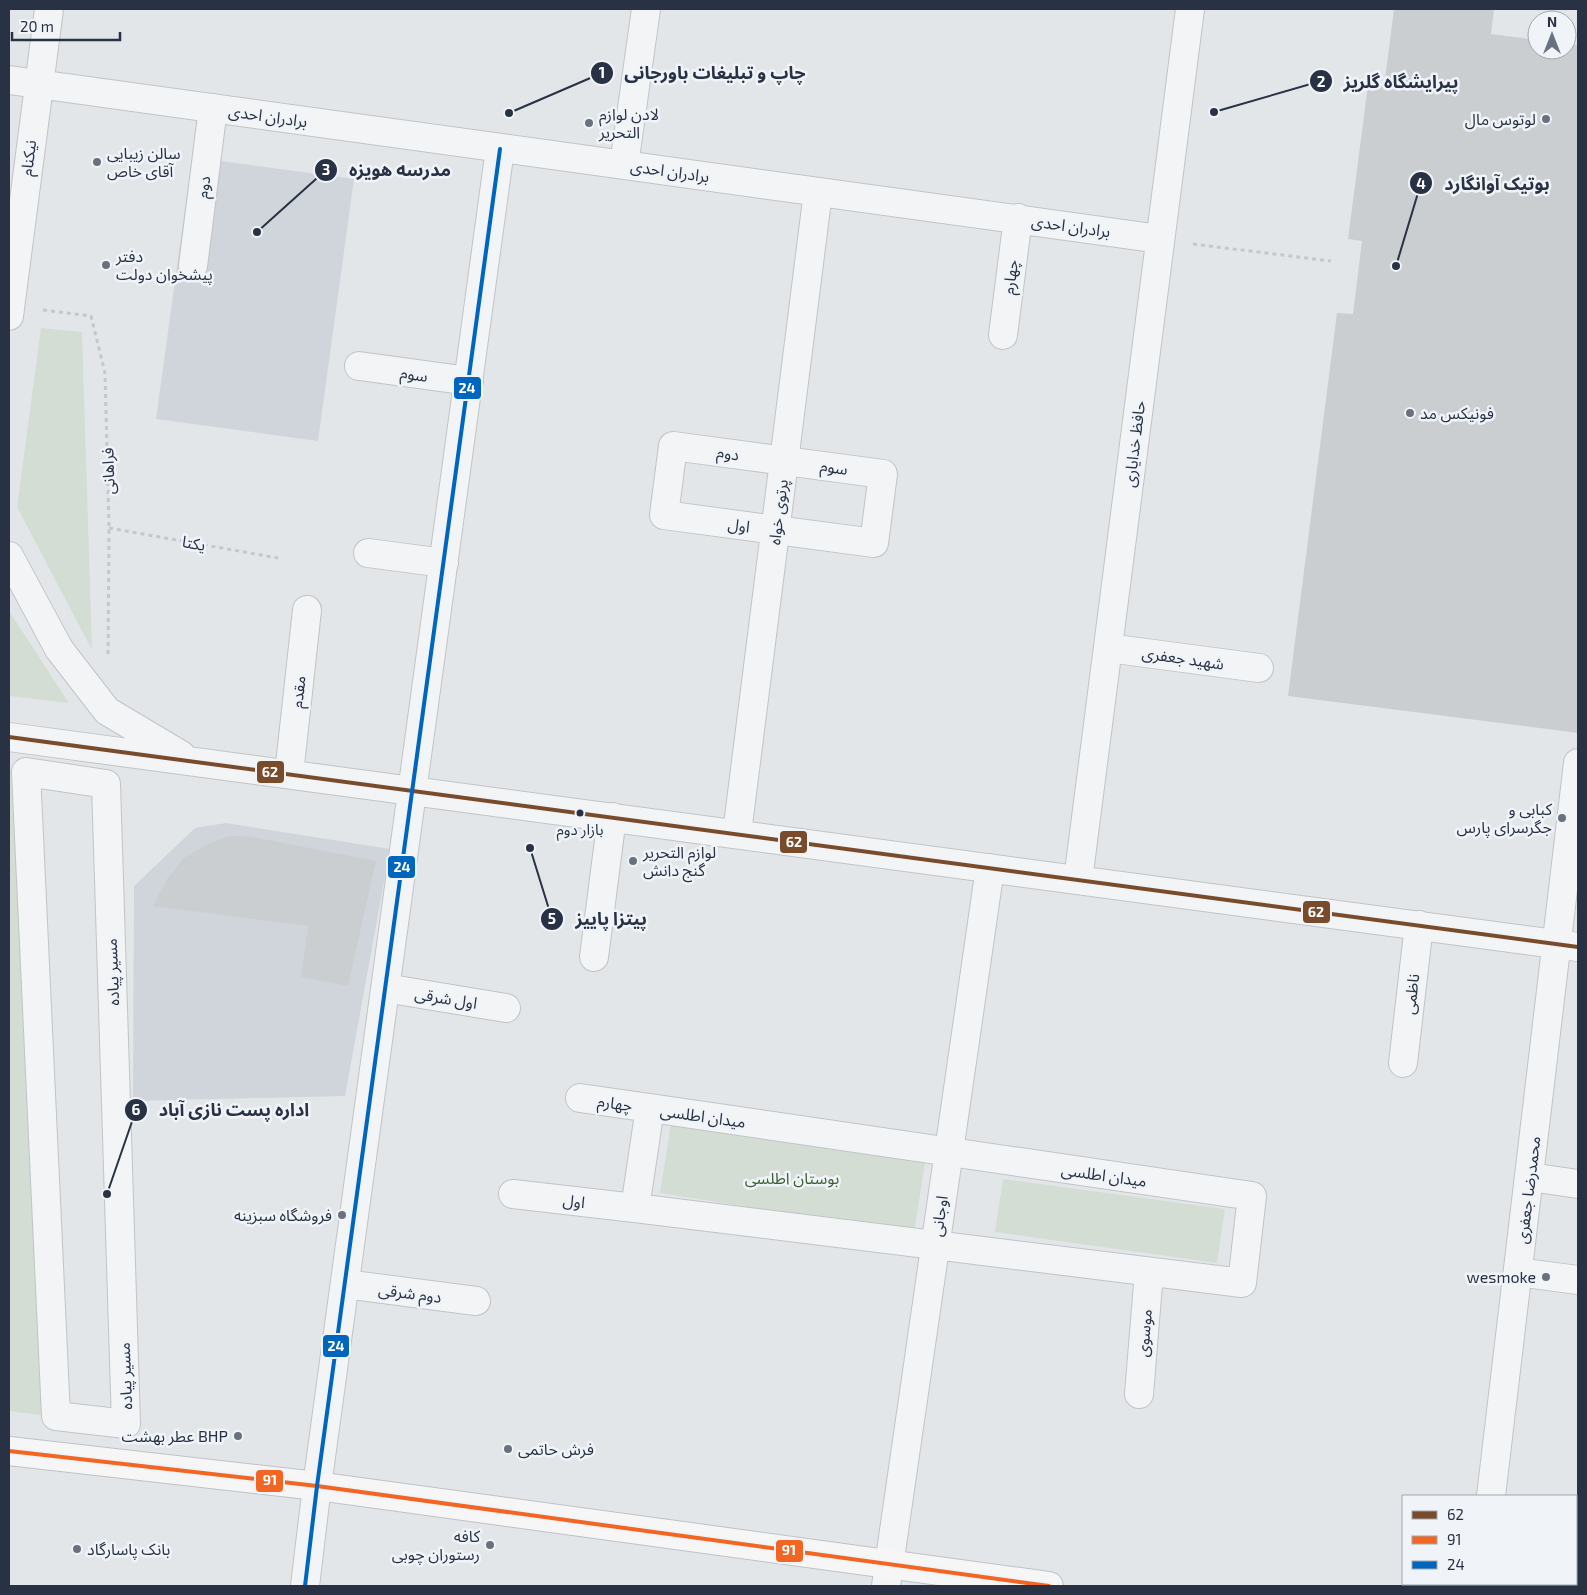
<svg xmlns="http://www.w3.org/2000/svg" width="1587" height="1595" font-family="'Exo 2','Noto Sans Arabic',sans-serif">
<rect width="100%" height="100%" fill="#e3e6e9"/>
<path fill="#d0d5dc" d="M192,157L354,179L318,441L156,419Z
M226,823L390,849L345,1096L133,1101L134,886L195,828Z"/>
<path fill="#d4ddd3" d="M41,328L82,332L92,650L17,507Z
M9,611L69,703L9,696Z
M9,770L18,771L48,1416L9,1411Z
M671,1123L925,1163L914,1233L660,1193Z
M1003,1179L1225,1209L1217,1263L995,1232Z"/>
<path fill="#cbced1" d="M1394,9H1494L1491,34L1537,40V50H1567V43L1578,45V733L1288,696L1337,313L1353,314L1362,241L1348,239L1368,85L1384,87Z
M228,836H247L376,861L348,986L301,977L308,926L153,906L167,879L184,858L206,845Z"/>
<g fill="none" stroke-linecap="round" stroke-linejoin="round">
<g stroke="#c1c4c7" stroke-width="30">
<path id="minor" d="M9,80L1160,239
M624,165L646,9
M193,266L213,108
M9,316L49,9
M1003,335L1018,218
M359,366L469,381
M673,446L883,474L874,543L664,515Z
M368,553L444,563
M9,556L59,649L107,711L181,755
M1108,648L1259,668
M9,737L1578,947
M26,772L106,784L126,1424L56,1416Z
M289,774L307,610
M737,833L818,192
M1078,880L1190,9
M594,957L612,817
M385,988L506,1008
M1403,1063L1419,925
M580,1098L650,1108
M650,1108L1252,1196L1242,1283L635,1208Z
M1530,1177L1578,1184
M513,1194L635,1208
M1518,1272L1578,1280
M345,1284L476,1301
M1139,1394L1149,1272
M1491,1496L1578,763
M305,1586L317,1486L500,149
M886,1586L990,868
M1480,1586L1481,1584"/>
</g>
<g stroke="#bfc2c6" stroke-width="30">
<path id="major" d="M9,1451L317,1486L1049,1586"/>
</g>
<path stroke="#c4c7cb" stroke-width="3" stroke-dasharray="4 4" stroke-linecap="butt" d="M1193,244L1331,261
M43,310L91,316L105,373L109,528L108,657
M109,528L278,558"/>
<use href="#minor" stroke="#f2f4f5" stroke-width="28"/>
<use href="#major" stroke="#f6f6f7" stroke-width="28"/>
<g stroke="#f0f4f8" stroke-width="8">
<path id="bus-1" d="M9,737L1578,947"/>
</g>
<g stroke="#f0f4f8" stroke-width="8">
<path id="bus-2" d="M9,1451L317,1486L1049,1586"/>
</g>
<g stroke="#f0f4f8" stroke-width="8">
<path id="bus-3" d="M305,1586L317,1486L500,149"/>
</g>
<use href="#bus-1" stroke="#7a4b2a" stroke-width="4"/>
<use href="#bus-2" stroke="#f26522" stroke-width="4"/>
<use href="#bus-3" stroke="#0065bd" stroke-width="4"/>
</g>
<g fill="#69717e" stroke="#f0f4f8" stroke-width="2">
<circle cx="1546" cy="119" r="5"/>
<circle cx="589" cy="123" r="5"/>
<circle cx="97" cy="162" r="5"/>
<circle cx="106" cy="265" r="5"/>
<circle cx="1410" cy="413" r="5"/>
<circle cx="1562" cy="818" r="5"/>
<circle cx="633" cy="861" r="5"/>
<circle cx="342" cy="1215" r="5"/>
<circle cx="1546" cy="1277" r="5"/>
<circle cx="238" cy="1436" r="5"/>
<circle cx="508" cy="1449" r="5"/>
<circle cx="490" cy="1545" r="5"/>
<circle cx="77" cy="1549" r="5"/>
</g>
<circle fill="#283244" stroke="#f0f4f8" stroke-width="2" cx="580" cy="813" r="4.5"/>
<g text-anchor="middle" stroke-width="5" stroke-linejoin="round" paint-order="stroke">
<g font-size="15" fill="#283244" stroke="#f0f4f8">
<text x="580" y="835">بازار دوم</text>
</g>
<g font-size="16" fill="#283244" stroke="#f0f4f8" text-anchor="start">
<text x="599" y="120">لادن لوازم<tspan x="599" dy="18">التحریر</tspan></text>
<text x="1536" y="125" text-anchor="end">لوتوس مال</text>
<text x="107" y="159">سالن زیبایی<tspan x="107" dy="18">آقای خاص</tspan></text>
<text x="116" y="262">دفتر<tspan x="116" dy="18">پیشخوان دولت</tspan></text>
<text x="1420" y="419">فونیکس مد</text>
<text x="1552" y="815" text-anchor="end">کبابی و<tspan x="1552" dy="18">جگرسرای پارس</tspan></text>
<text x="643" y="858">لوازم التحریر<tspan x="643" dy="18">گنج دانش</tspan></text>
<text x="332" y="1221" text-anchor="end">فروشگاه سبزینه</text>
<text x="1536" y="1283" text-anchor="end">wesmoke</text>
<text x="228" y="1442" text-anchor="end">عطر بهشت BHP</text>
<text x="518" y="1455">فرش حاتمی</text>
<text x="480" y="1542" text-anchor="end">کافه<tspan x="480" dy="18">رستوران چوبی</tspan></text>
<text x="87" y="1555">بانک پاسارگاد</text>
</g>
<g font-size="16" fill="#283244" stroke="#f0f4f8">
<text transform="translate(268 116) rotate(8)" y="6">برادران احدی</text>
<text transform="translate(28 158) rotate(-83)" y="6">نیکنام</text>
<text transform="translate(670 171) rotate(8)" y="6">برادران احدی</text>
<text transform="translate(203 187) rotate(-83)" y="6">دوم</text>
<text transform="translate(1071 226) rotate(8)" y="6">برادران احدی</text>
<text transform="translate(1010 277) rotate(-83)" y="6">چهارم</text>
<text transform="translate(414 374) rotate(8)" y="6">سوم</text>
<text transform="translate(1134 444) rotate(-83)" y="6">حافظ خدایاری</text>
<text transform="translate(728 453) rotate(8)" y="6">دوم</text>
<text transform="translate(834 467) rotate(8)" y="6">سوم</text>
<text transform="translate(108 471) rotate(-92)" y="6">فراهانی</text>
<text transform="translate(778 512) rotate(-83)" y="6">پرتوی خواه</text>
<text transform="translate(739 525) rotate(8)" y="6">اول</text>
<text transform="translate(194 543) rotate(10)" y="6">یکتا</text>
<text transform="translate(1183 658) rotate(8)" y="6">شهید جعفری</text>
<text transform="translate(298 692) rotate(-84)" y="6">مقدم</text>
<text transform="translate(112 972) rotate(-92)" y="6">مسیر پیاده</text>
<text transform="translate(1411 994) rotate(-83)" y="6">ناظمی</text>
<text transform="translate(446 998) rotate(9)" y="6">اول شرقی</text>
<text transform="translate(615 1103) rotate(8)" y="6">چهارم</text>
<text transform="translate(703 1116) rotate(8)" y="6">میدان اطلسی</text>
<text transform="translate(1104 1175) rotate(8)" y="6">میدان اطلسی</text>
<text transform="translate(1528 1190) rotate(-83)" y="6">محمدرضا جعفری</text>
<text transform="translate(574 1201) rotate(7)" y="6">اول</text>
<text transform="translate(939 1216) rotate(-82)" y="6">اوجانی</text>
<text transform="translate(410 1293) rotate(7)" y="6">دوم شرقی</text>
<text transform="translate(1144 1333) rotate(-85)" y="6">موسوی</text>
<text transform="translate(125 1376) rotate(-92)" y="6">مسیر پیاده</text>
</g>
<g font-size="16" fill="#3d6034" stroke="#f0f4f8">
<text x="792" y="1184">بوستان اطلسی</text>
</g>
</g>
<path fill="none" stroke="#283244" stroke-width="2" d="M509 113L602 73M1214 112L1321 81M257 232L326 170M1396 266L1421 183M530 848L552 919M107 1194L136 1110"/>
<g fill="#283244" stroke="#f0f4f8" stroke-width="2">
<circle cx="509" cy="113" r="5"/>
<circle cx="1214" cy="112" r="5"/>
<circle cx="257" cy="232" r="5"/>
<circle cx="1396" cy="266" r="5"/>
<circle cx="530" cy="848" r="5"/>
<circle cx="107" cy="1194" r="5"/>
<circle cx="602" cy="73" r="12"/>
<circle cx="1321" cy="81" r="12"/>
<circle cx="326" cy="170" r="12"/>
<circle cx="1421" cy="183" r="12"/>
<circle cx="552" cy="919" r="12"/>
<circle cx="136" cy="1110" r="12"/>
</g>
<g font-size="15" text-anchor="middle" font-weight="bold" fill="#fff">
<text x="602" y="78">1</text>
<text x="1321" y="87">2</text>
<text x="326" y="175">3</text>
<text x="1421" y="189">4</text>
<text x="552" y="924">5</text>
<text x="136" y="1115">6</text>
</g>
<g font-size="18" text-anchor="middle" font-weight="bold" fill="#283244" stroke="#f0f4f8" stroke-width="5" stroke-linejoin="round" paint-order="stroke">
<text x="715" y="79">چاپ و تبلیغات باورجانی</text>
<text x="1401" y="88">پیرایشگاه گلریز</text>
<text x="400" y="176">مدرسه هویزه</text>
<text x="1497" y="190">بوتیک آوانگارد</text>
<text x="611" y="925">پیتزا پاییز</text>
<text x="234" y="1116">اداره پست نازی آباد</text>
</g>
<g stroke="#f0f4f8" stroke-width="2">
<rect x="453" y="376" width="29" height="24" rx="5" fill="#0065bd"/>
<rect x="256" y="760" width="29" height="24" rx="5" fill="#7a4b2a"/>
<rect x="779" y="830" width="29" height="24" rx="5" fill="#7a4b2a"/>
<rect x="387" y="855" width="29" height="24" rx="5" fill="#0065bd"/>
<rect x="1302" y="900" width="29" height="24" rx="5" fill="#7a4b2a"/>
<rect x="322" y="1334" width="28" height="24" rx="5" fill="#0065bd"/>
<rect x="255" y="1469" width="29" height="24" rx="5" fill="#f26522"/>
<rect x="775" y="1539" width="29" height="24" rx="5" fill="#f26522"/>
</g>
<g font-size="14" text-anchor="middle" font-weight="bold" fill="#fff">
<text x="467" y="393">24</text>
<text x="270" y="777">62</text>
<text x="794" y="847">62</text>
<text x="402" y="872">24</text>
<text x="1316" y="917">62</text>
<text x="336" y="1351">24</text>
<text x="270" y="1485">91</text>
<text x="789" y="1555">91</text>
</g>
<rect width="1587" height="1595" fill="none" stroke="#283244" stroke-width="20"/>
<rect x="1402" y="1495" width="175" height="90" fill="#f0f4f8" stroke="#a0a6b0"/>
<rect x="1412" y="1511" width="25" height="8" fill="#7a4b2a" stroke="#a0a6b0"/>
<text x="1447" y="1520" font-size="15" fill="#283244">62</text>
<rect x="1412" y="1536" width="25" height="8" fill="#f26522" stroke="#a0a6b0"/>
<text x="1447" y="1545" font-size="15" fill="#283244">91</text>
<rect x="1412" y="1561" width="25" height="8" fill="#0065bd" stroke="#a0a6b0"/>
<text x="1447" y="1570" font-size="15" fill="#283244">24</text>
<g transform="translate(1552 35)"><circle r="24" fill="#f0f4f8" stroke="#a0a6b0"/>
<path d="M0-4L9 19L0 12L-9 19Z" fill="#69717e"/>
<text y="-8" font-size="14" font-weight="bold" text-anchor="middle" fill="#283244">N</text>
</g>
<path d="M12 32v8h108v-8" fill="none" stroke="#283244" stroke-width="2.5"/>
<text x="20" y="32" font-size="15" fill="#283244" stroke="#f0f4f8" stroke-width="4" paint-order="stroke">20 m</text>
</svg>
